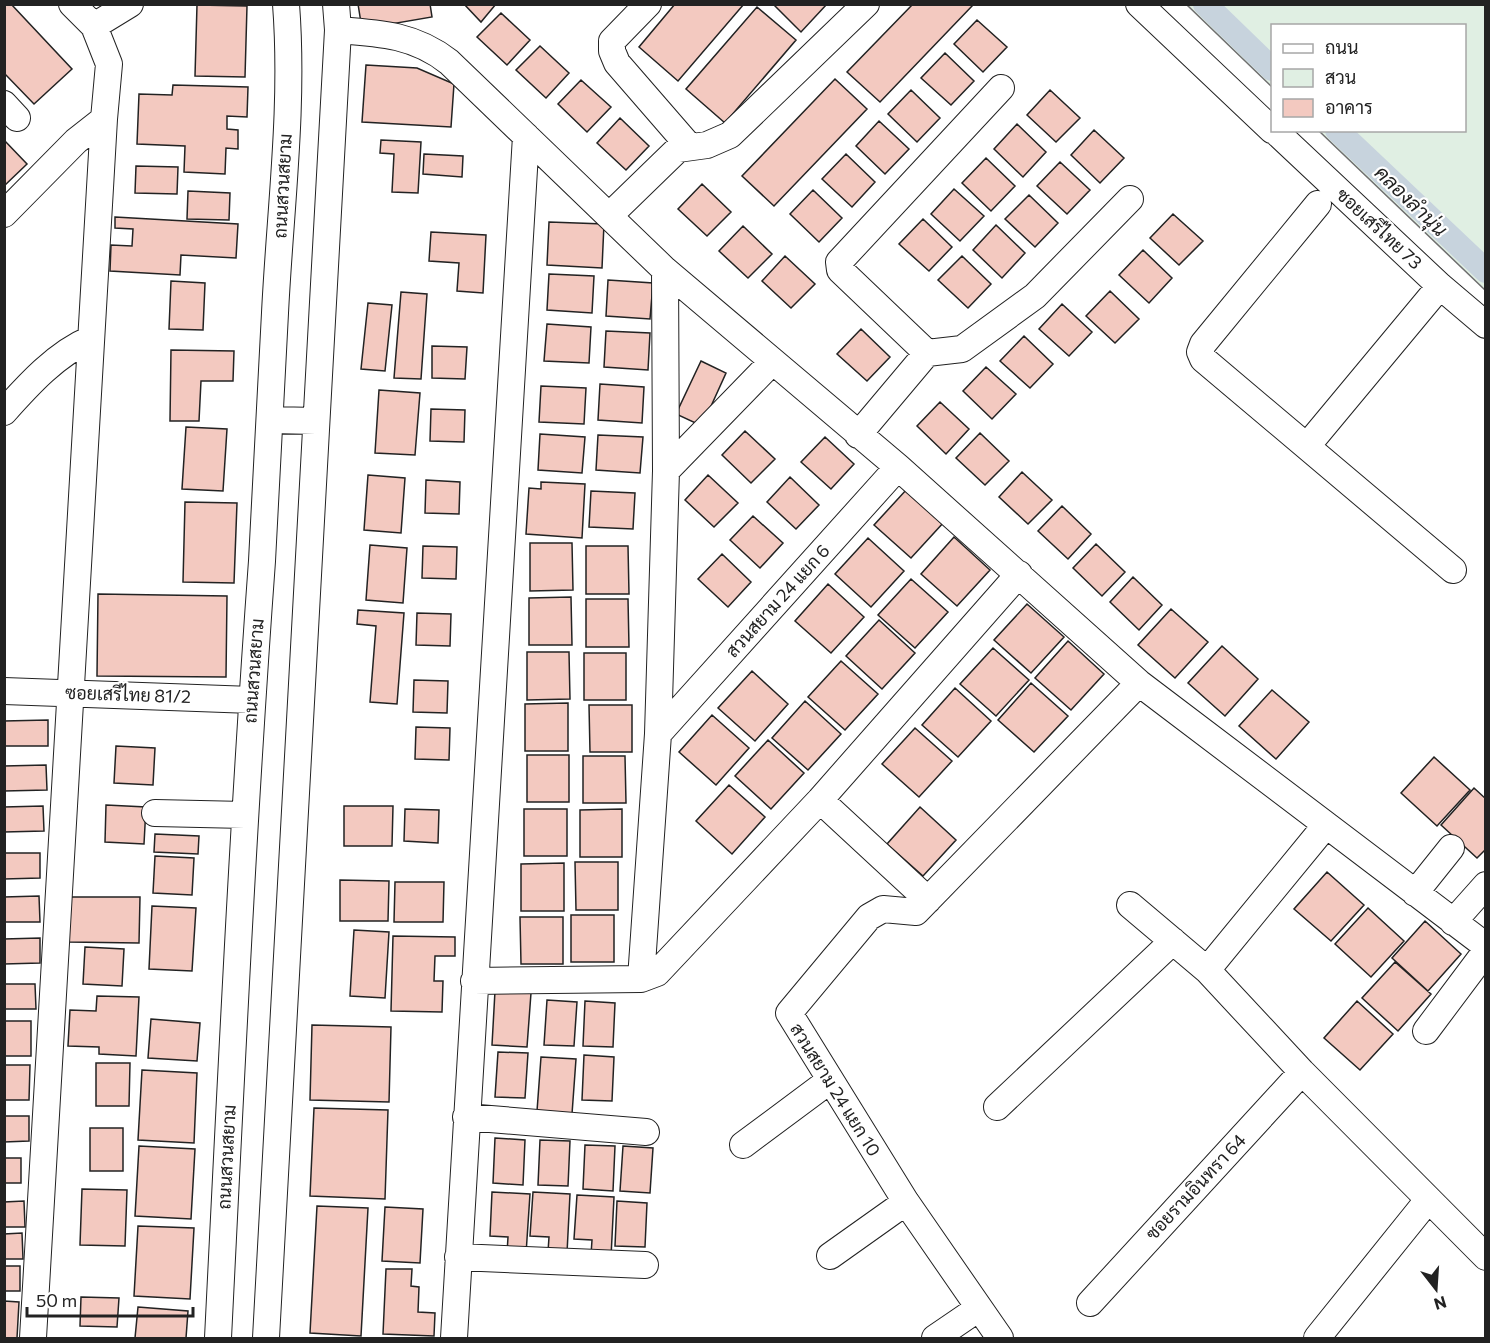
<svg xmlns="http://www.w3.org/2000/svg" width="1490" height="1343" font-family="Commissioner,Sarabun,sans-serif">
<rect width="100%" height="100%" fill="#fff"/>
<path fill="#e0efe3" stroke="#6f6f6f" stroke-width="1.5" d="M1187,5H1485V290L1319,131L1464,130V26H1272V87Z"/>
<g fill="none" stroke-linecap="round" stroke-linejoin="round">
<path stroke="#c7d3dd" stroke-width="24" d="M1205,4L1272,69
M1337,130L1486,271"/>
</g>
<path fill="#f3c9c0" stroke="#222" stroke-width="1.5" d="M4,4H11L72,69L34,104L4,73Z
M358,4H430L432,17L362,29Z
M464,4H496L481,22Z
M675,4H744L678,81L639,47Z
M773,4H827L801,32Z
M913,4L973,5L880,102L847,72Z
M197,5L247,6L245,77L195,76Z
M757,7L796,40L725,123L686,89Z
M501,13L530,40L507,65L477,37Z
M977,20L1007,47L983,72L954,44Z
M540,46L569,73L546,98L516,70Z
M945,53L974,81L951,105L921,78Z
M366,65L417,68L454,84L451,127L362,122Z
M835,79L867,109L774,206L742,176Z
M581,80L611,107L587,132L558,104Z
M173,85L248,87L247,117L227,116V129L238,130V149L226,148L225,174L184,172L185,146L137,144L139,94L172,95Z
M911,90L940,118L917,142L888,114Z
M1050,90L1080,118L1056,142L1027,115Z
M620,118L649,146L626,170L597,143Z
M879,121L909,149L885,174L856,146Z
M1017,124L1046,152L1023,177L994,149Z
M1094,130L1124,158L1100,183L1071,155Z
M4,140L27,164L4,186Z
M381,140L421,142L418,193L392,192L394,154L380,153Z
M424,154L463,156L462,177L423,174Z
M846,154L875,182L852,207L822,179Z
M986,158L1015,186L991,211L962,183Z
M1060,162L1090,190L1067,214L1037,186Z
M136,166L178,167L177,194L135,193Z
M702,184L731,212L707,236L678,209Z
M954,189L984,216L960,241L931,214Z
M813,190L842,218L819,242L790,214Z
M188,191L230,193L229,220L187,219Z
M1029,195L1058,223L1035,247L1005,219Z
M1173,214L1203,241L1179,265L1150,238Z
M115,217L238,224L236,258L181,255L180,275L110,271L111,245L132,246L133,229L115,228Z
M923,219L952,247L929,271L899,244Z
M549,222L604,224L602,268L547,265Z
M996,225L1025,253L1002,278L973,250Z
M743,226L772,254L748,278L719,251Z
M431,232L486,235L483,293L457,291L459,263L429,261Z
M1143,250L1172,278L1149,303L1119,275Z
M785,256L815,284L791,308L762,281Z
M962,256L991,284L968,308L938,280Z
M549,274L594,276L592,313L547,310Z
M608,280L653,283L650,319L606,316Z
M171,281L205,283L203,330L169,329Z
M1110,291L1139,319L1115,343L1086,316Z
M401,292L427,294L421,379L394,378Z
M368,303L392,305L385,371L361,369Z
M1062,304L1092,332L1069,356L1039,329Z
M547,324L591,327L589,363L544,361Z
M861,329L890,357L867,381L837,354Z
M606,331L650,333L648,370L604,367Z
M1024,336L1053,364L1030,388L1000,361Z
M432,346L467,347L465,379L432,378Z
M171,350L234,351L233,381H201L199,421H170Z
M701,361L726,373L702,426L676,414Z
M986,367L1016,394L992,419L963,391Z
M600,384L644,387L642,423L598,420Z
M541,386L586,388L584,424L539,422Z
M379,390L420,393L415,455L375,453Z
M940,402L969,429L946,454L917,426Z
M431,409L465,410L464,442L430,441Z
M186,427L227,429L223,491L182,489Z
M745,431L775,459L751,483L722,455Z
M980,433L1009,461L985,485L956,458Z
M540,434L585,437L582,473L538,470Z
M598,435L643,437L640,473L596,470Z
M825,437L854,464L831,489L801,462Z
M1022,472L1052,500L1028,524L999,497Z
M368,475L405,478L401,533L364,530Z
M708,475L738,503L714,527L685,500Z
M790,477L819,505L796,529L767,502Z
M426,480L460,482L459,514L425,513Z
M541,482L585,484L582,538L526,534L529,488L541,489Z
M907,489L944,522L911,558L874,525Z
M591,491L635,493L633,529L589,527Z
M185,502L237,503L234,583L183,582Z
M1062,506L1091,534L1068,559L1038,531Z
M753,516L783,543L760,568L730,540Z
M954,537L990,570L957,606L921,574Z
M868,538L904,571L871,607L835,574Z
M530,543H572L573,590L530,591Z
M1096,544L1125,572L1102,596L1073,568Z
M370,545L407,548L403,603L366,600Z
M423,546L457,547L456,579L422,578Z
M586,546H628L629,594H586Z
M722,554L751,582L728,607L698,579Z
M1133,577L1162,605L1139,630L1110,602Z
M911,579L948,612L915,648L878,615Z
M828,584L864,617L831,653L795,621Z
M98,594L227,596L226,677L97,676Z
M571,597L572,645H529V598Z
M586,599H628L629,647H586Z
M1027,604L1064,637L1031,673L994,640Z
M1171,609L1208,642L1175,678L1138,645Z
M358,610L404,613L397,704L370,702L376,626L357,624Z
M417,613L451,614L450,646L416,645Z
M879,620L915,653L882,689L846,656Z
M1068,641L1104,674L1071,710L1035,678Z
M1222,646L1258,679L1225,716L1188,683Z
M993,648L1029,680L996,716L960,684Z
M527,652H569L570,699L527,700Z
M584,653H626V700H584Z
M841,661L878,694L845,730L808,697Z
M752,671L788,704L755,741L718,708Z
M414,680L448,681L447,713L413,712Z
M1031,683L1068,716L1034,752L998,720Z
M955,688L991,721L958,757L922,725Z
M1272,690L1309,722L1276,759L1239,726Z
M805,701L841,734L808,770L772,738Z
M568,703V751H525V704Z
M589,705H632V752H590Z
M712,715L749,748L716,785L679,752Z
M48,720V746H4V721Z
M416,727L450,728L449,760L415,759Z
M915,728L952,761L919,797L882,764Z
M768,740L804,773L771,809L735,776Z
M116,746L155,748L153,785L114,783Z
M527,755H569V802H527Z
M583,756H625L626,803H583Z
M1434,757L1470,790L1437,826L1401,793Z
M46,765L47,790L4,791V766Z
M729,785L765,817L732,854L696,821Z
M1474,788L1486,799V849L1477,858L1441,825Z
M106,805L146,807L144,844L105,842Z
M43,806L44,831L4,832V807Z
M344,806H393L392,846H344Z
M920,807L956,840L923,876L887,844Z
M405,809L439,810L438,843L404,841Z
M524,809H567V856H524Z
M622,809V857H580V810Z
M155,834L199,836L198,854L154,852Z
M4,853H40V878L4,879Z
M155,856L194,858L192,895L153,893Z
M575,862H618V910H576Z
M564,863V911H521V864Z
M1327,872L1364,905L1331,941L1294,909Z
M340,880L389,881L388,921H340Z
M395,882H444L443,922H394Z
M39,896L40,922H4V897Z
M68,897H140L139,943L68,942Z
M152,906L196,908L192,971L149,969Z
M1368,908L1404,941L1371,977L1335,944Z
M571,915H614V962H571Z
M520,917H563V964H521Z
M1425,921L1461,954L1428,991L1392,958Z
M354,930L389,932L385,998L350,996Z
M393,936L455,937V956H435L434,981H443L442,1012L391,1011Z
M40,938V963L4,964V939Z
M85,947L124,949L122,986L83,984Z
M1395,962L1431,994L1398,1031L1362,998Z
M4,984H35L36,1009H4Z
M495,991L531,993L527,1047L492,1045Z
M97,996L139,997L136,1056L99,1054V1047L68,1046L70,1010L96,1011Z
M547,1000L577,1002L574,1046L544,1045Z
M585,1001L615,1003L613,1047L583,1046Z
M1357,1001L1393,1034L1360,1070L1324,1038Z
M151,1019L200,1023L197,1061L148,1058Z
M4,1021H31V1056H4Z
M312,1025L391,1027L389,1102L310,1100Z
M498,1052L528,1053L525,1098L495,1097Z
M584,1055L614,1057L612,1101L582,1100Z
M541,1057L576,1059L572,1114L537,1111Z
M96,1063H130L129,1106H96Z
M4,1065H30L29,1100H4Z
M142,1070L197,1073L194,1143L138,1140Z
M314,1108L388,1110L385,1199L310,1196Z
M4,1116H29V1141L4,1142Z
M90,1128H123V1171H90Z
M495,1138L525,1140L523,1185L493,1183Z
M540,1140L570,1141L568,1186L538,1185Z
M585,1145L615,1146L613,1191L583,1189Z
M139,1146L195,1149L191,1219L135,1216Z
M623,1146L653,1148L650,1193L620,1191Z
M4,1158H21V1183H4Z
M82,1189L127,1190L125,1246L80,1245Z
M492,1192L530,1194L526,1254L507,1253L508,1237L490,1236Z
M533,1192L570,1194L567,1253L548,1252L549,1237L530,1236Z
M577,1195L614,1197L611,1257L591,1255L592,1240L574,1239Z
M24,1201L25,1227H4V1202Z
M617,1201L647,1203L645,1247L615,1246Z
M317,1206L368,1208L361,1336L310,1333Z
M385,1207L423,1209L420,1263L382,1261Z
M138,1226L194,1228L190,1299L134,1296Z
M22,1233L23,1259H4V1234Z
M4,1266H20V1291H4Z
M386,1269H412L411,1286L419,1287L418,1312L435,1313L434,1336L383,1334Z
M81,1297L119,1298L117,1327L80,1326Z
M4,1301L19,1302L17,1338H4Z
M138,1307L188,1311L186,1338H135Z"/>
<g fill="none" stroke-linecap="round" stroke-linejoin="round">
<g stroke="#222" stroke-width="28">
<path id="minor" d="M72,4L94,26L130,4
M648,4L612,41V51L617,63L689,146
M1139,4L1272,130
M338,30C380,33 415,35 449,62L665,270L898,467L1139,683L1486,946
M4,104L17,118
M1274,130L1440,286L1486,325
M1318,204L1203,344L1200,352L1203,359L1453,570
M4,214L76,141L104,119L109,64L94,26
M609,216L678,149L707,145L730,135L866,4
M927,353L840,270L839,262L1001,88
M4,412C28,385 57,353 91,339
M271,420L316,421
M858,435L927,353L962,349L1035,296L1130,199
M1307,446L1440,286
M666,471L771,363
M4,691L252,700
M658,734L898,467
M820,800L928,900
M155,813L245,815
M1415,893L1451,848
M1130,905L1207,970L1302,1072L1486,1257
M1453,922L1486,885
M1207,970L1326,825
M641,979L658,734L666,471L665,270
M474,981L641,979L657,973L820,800L1019,574
M1426,1031L1486,951
M997,1107L1173,941
M466,1117L646,1132
M743,1145L829,1081
M830,1256L906,1202
M458,1257L645,1265
M1090,1303L1302,1072
M33,1338L104,119
M218,1338C231,1079 243,820 262,561C267,478 270,396 275,313C280,211 294,107 286,4
M266,1338L338,30L336,4
M454,1338L526,136
M935,1338L979,1308
M1000,1338L906,1202L789,1013L869,917L883,909L916,912L1139,683
M1317,1338L1428,1200"/>
</g>
<use href="#minor" stroke="#fff" stroke-width="26"/>
</g>
<g text-anchor="middle" stroke-width="4.5" stroke-linejoin="round" paint-order="stroke">
<g font-size="18" fill="#222" stroke="#fff">
<text transform="translate(283 186) rotate(-87)" y="6">ถนนสวนสยาม</text>
<text transform="translate(1379 229) rotate(43)" y="6">ซอยเสรีไทย 73</text>
<text transform="translate(778 601) rotate(-48)" y="6">สวนสยาม 24 แยก 6</text>
<text transform="translate(254 671) rotate(-86)" y="6">ถนนสวนสยาม</text>
<text transform="translate(128 695) rotate(2)" y="6">ซอยเสรีไทย 81/2</text>
<text transform="translate(835 1090) rotate(58)" y="6">สวนสยาม 24 แยก 10</text>
<text transform="translate(227 1157) rotate(-87)" y="6">ถนนสวนสยาม</text>
<text transform="translate(1196 1187) rotate(-47)" y="6">ซอยรามอินทรา 64</text>
</g>
<g font-size="20" font-style="italic" fill="#222" stroke="#fff">
<text transform="translate(1411 201) rotate(44)" y="7">คลองลำนุ่น</text>
</g>
</g>
<rect width="1490" height="1343" fill="none" stroke="#222222" stroke-width="12"/>
<rect x="1271" y="24" width="195" height="108" fill="#ffffff" stroke="#a7a7a7" stroke-width="1.5"/>
<rect x="1283" y="44" width="30" height="9" fill="#ffffff" stroke="#a7a7a7" stroke-width="1.5"/>
<text x="1325" y="54" font-size="18" fill="#222222">ถนน</text>
<rect x="1283" y="69" width="30" height="18" fill="#e0efe3" stroke="#a7a7a7" stroke-width="1.5"/>
<text x="1325" y="84" font-size="18" fill="#222222">สวน</text>
<rect x="1283" y="99" width="30" height="18" fill="#f3c9c0" stroke="#a7a7a7" stroke-width="1.5"/>
<text x="1325" y="114" font-size="18" fill="#222222">อาคาร</text>
<g transform="translate(1436 1289) rotate(163)" stroke="#ffffff" stroke-width="4.5" paint-order="stroke">
<path d="M0-4.5L10 22L0 15L-10 22Z" fill="#222222"/>
<text y="-9" font-size="16" font-weight="bold" text-anchor="middle" fill="#222222">N</text>
</g>
<path d="M27 1307v9h166v-9" fill="none" stroke="#222222" stroke-width="3"/>
<text x="36" y="1307" font-size="18" fill="#222222" stroke="#ffffff" stroke-width="4.5" paint-order="stroke">50 m</text>
</svg>
